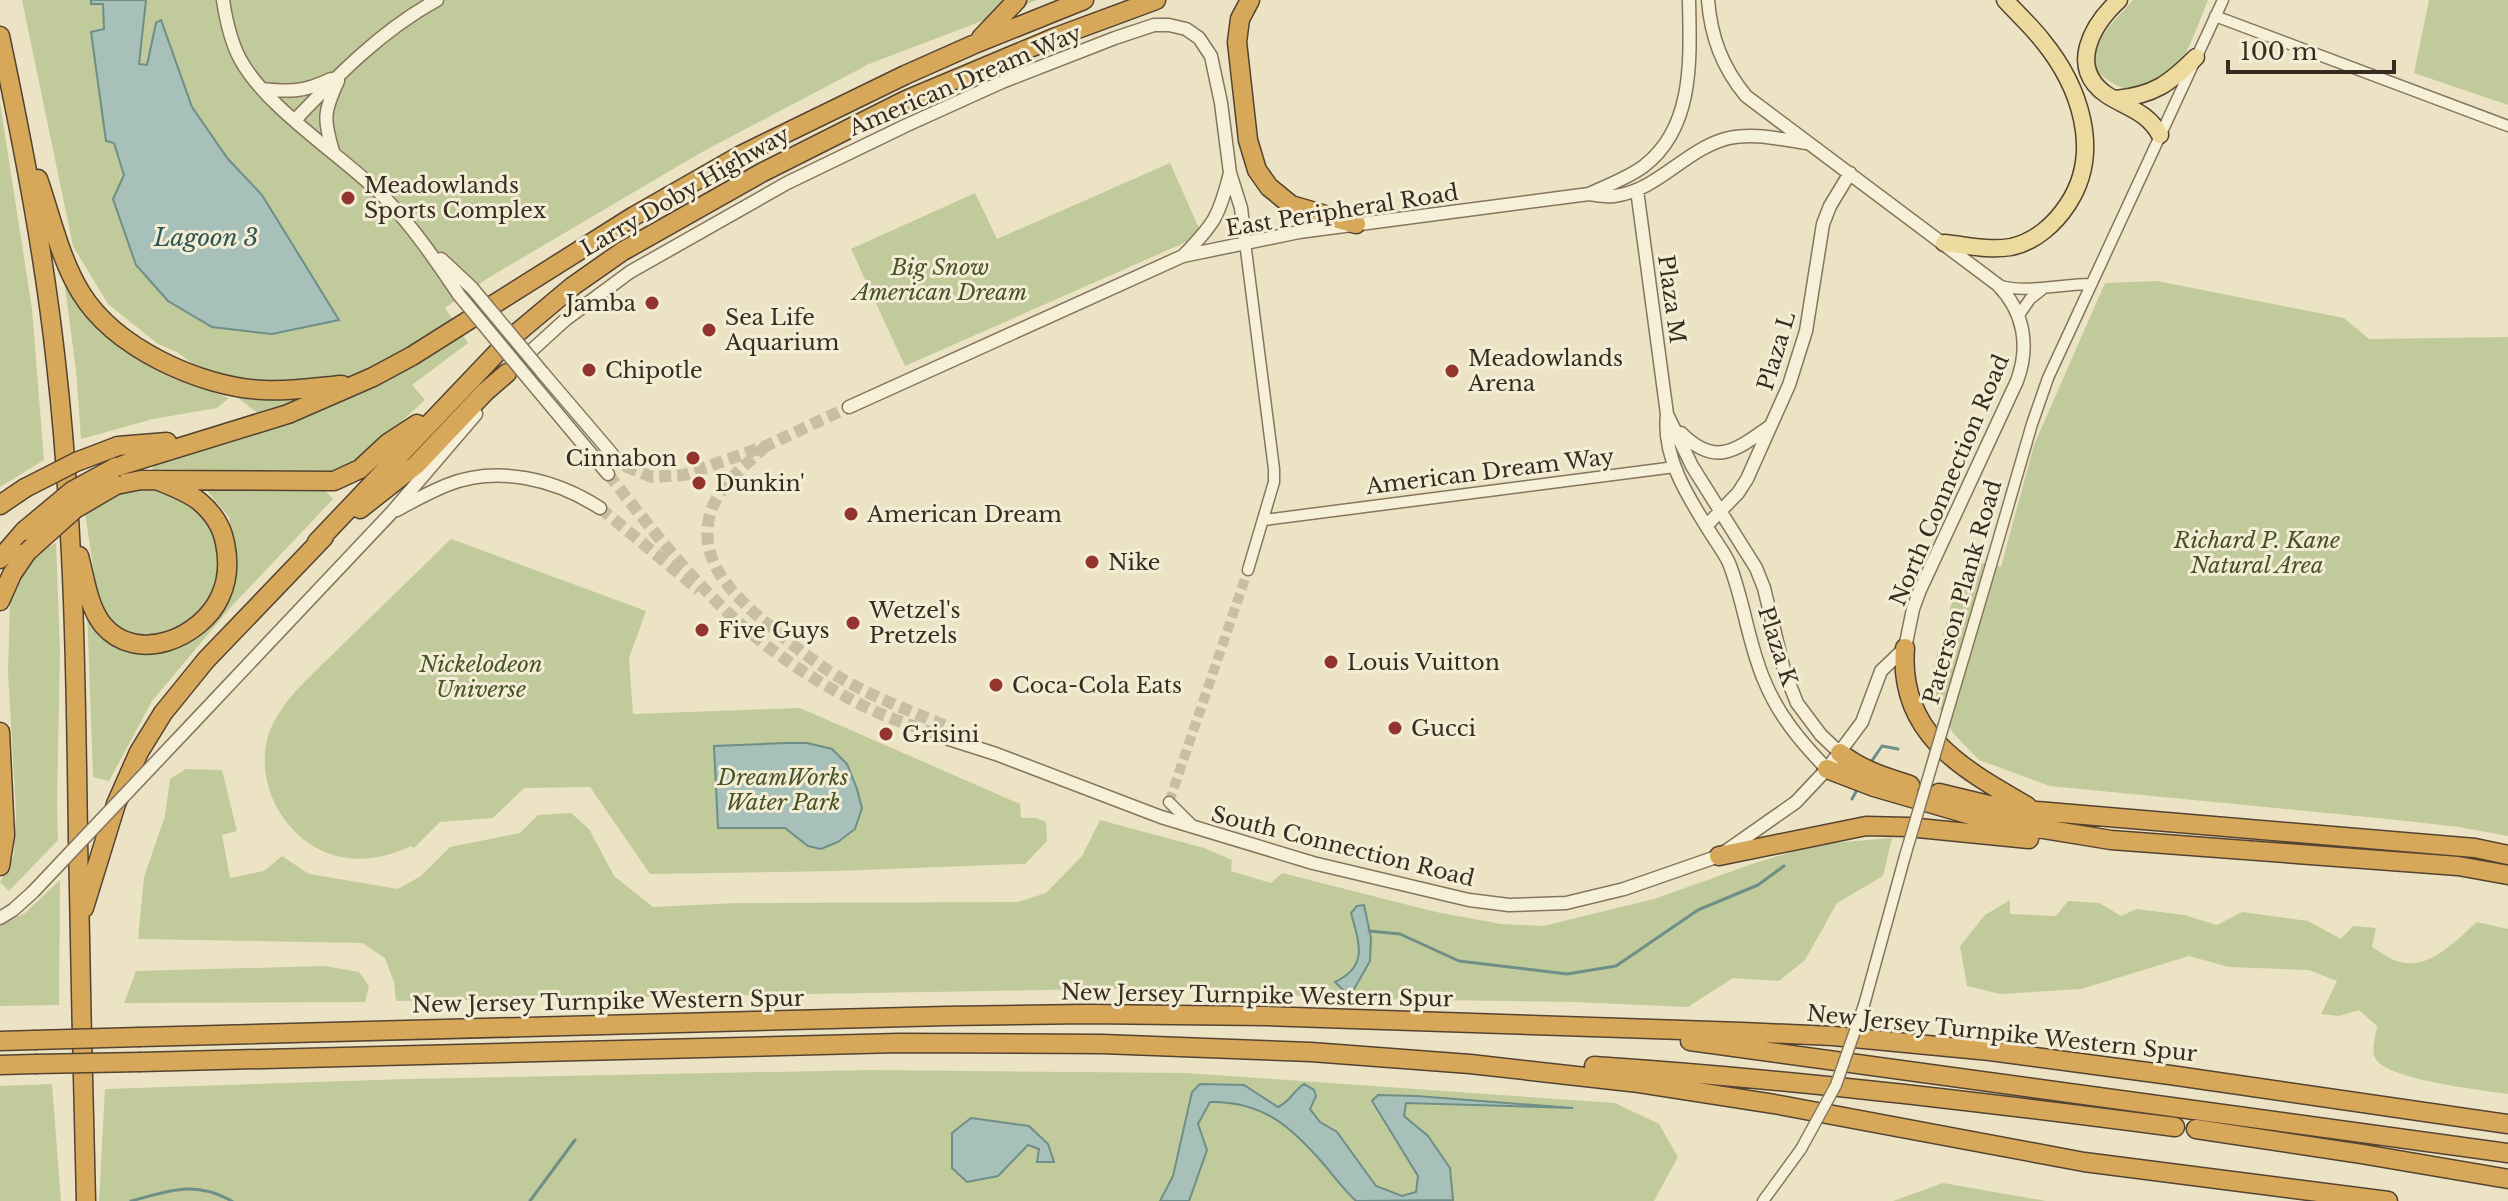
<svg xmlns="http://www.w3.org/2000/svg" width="2508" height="1201" font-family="'Libre Baskerville',serif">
<rect width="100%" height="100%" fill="#ece3c5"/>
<path fill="#c1ca9a" d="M22,0H1037L869,64L702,152L488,278L445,308L468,343L412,385L425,400L360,459L334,473L152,471L153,465L276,427L177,352L158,344L108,304L73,246Z
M2133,0H2208C2199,21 2184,69 2164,81C2160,84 2152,85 2147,86C2127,92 2117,87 2102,76C2097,72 2094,69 2094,61C2094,37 2119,17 2133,0Z
M2429,0H2508V105L2414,73Z
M0,103L32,309L44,460L0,487Z
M1170,163L1202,235L905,366L851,249L975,193L997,239Z
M64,280L112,339L171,378L229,398L217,408L153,419L81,439L76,370Z
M2157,281L2344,318L2369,339L2508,337V836L2459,827L2398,820L2050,786L1979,760L1953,733L1928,688L1951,605L1973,561L2001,567L2034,445L2105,283Z
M143,486C155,490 168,492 179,497C197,506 212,525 215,544C218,559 220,572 215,587C199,633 121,658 99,604C96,597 96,587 95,580C92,557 88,535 85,512L121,491Z
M203,486L324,489L333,499L231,607L152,701L109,781L93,777L87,609L98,628L174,648L232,586L237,559L229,517Z
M451,539L646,611L629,658L633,714L800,708L1020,804L1021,818H1036L1046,822L1047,841L1025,864H1021L837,871L650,874L590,787L524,788L493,818L440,822L414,848L411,846C378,862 339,865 307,842C270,815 251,761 276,718C291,692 316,671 337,650C375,613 413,576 451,539Z
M56,543L60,650L57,804L58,840L9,891L0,882L14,855L16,812L8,673L10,598L36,553Z
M186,769L222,770L237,831L222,835L230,878L264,871L282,856L309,874L398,889L421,876L450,847L520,833L538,815L571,813L589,829L614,876L653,907L738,903L1018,902L1046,893L1082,856L1100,820L1204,848L1232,860L1231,871L1271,883L1282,873L1436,912L1501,924L1543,926L1654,899L1755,863L1819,844L1892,838L1883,876L1837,903L1805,960L1779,981L1733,978L1688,1007L1574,1002L1361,999L1165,988L396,1001L394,982L385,958L362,943L138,939L144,877L165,816L170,779Z
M60,880L59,1005L0,1006V926L25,913Z
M2010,900V914L2056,916L2068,901L2099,903L2121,916L2137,909L2184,915L2217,925L2242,912L2308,921L2341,939L2353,926L2376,928L2372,947C2380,952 2391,960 2400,962C2430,970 2456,940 2477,922L2508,929V1094C2482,1090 2387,1080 2375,1058C2371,1049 2376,1035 2377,1026L2359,1010L2339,1016L2321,1014L2337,981L2309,970L2229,967L2189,956L2081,989L2000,994L1967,986L1960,946L1985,915Z
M325,966L359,972L369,986L365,1002L124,1003L136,971Z
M872,1070L1186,1073L1615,1103L1659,1124L1678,1157L1654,1201H99L105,1089L408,1079Z
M52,1084L61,1201H0V1086Z
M1943,1183L2046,1201H1893Z"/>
<path fill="#a7c0ba" stroke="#6e8e88" stroke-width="2" d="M91,0H146L139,64L147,65L156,23L161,20L192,107L228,159L262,195L339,320L272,334L212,327L168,301L136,265L113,199L124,175L114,143L106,141L91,32L104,29L103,4H91Z
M785,743H807L832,749L847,764L857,789L862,808L855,829L838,842L821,849L808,846L785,828H718L714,746Z
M1364,905L1371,938L1370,961L1353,991H1344L1335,982C1369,966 1359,943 1351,913L1357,906Z
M1200,1084L1244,1085L1278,1107C1291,1101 1293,1091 1304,1084L1314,1090L1316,1096L1310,1109L1320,1122L1337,1132L1376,1186L1402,1196L1416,1192L1418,1176L1372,1101L1378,1095L1416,1096L1573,1108L1406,1103L1404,1116L1428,1136L1450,1168L1453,1200L1356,1201C1345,1191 1336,1179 1327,1168C1293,1128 1264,1101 1210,1102L1198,1124L1207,1150L1189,1201H1160L1173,1176L1192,1092Z
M971,1118L1029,1126L1048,1144L1054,1162H1037L1039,1149L1028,1145L998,1176L967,1182L952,1168V1133Z"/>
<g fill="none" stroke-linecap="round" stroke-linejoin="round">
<path stroke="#6e8e88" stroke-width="3" d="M1869,765L1882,746L1898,749
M1852,799L1857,790
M1369,931L1400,934L1459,961L1567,974L1616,966L1698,910L1758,885L1784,866
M131,1201C169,1191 194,1180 232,1201
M530,1201L575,1140"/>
<path stroke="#c8bea4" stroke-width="10" stroke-dasharray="10 5" stroke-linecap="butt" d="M1169,802L1248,570"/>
<path stroke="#c8bea4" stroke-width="12" stroke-dasharray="12 6" stroke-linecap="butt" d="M766,446C746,465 720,484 711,511C697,556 727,589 758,616C778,633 799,650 820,665C860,693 909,710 953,729
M612,454L627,467L652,477L684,475L766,446L849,407
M608,474C644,520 681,567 723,608C762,646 810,679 858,703C887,719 919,727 949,739
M600,508L699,590"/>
<g stroke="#86755c" stroke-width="13">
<path id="minor" d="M2215,16L2508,126
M1245,242L1274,469V482L1248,570
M1998,285C2023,294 2063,284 2090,284
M2019,315L2030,299L2044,288
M1264,520L1675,467
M1991,565L2032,424L2048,378L2223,0
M1169,802L1193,826
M1864,1005L1905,856
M1763,1201L1801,1149"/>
</g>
<g stroke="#86755c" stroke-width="15">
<path id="tertiary" d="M223,0C226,20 230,40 240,59C267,109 343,156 385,198C414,228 436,261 459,295
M262,89C291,92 304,92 331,79
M295,120C338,75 382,30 437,0
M333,151C323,119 324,111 338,81
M1637,190L1667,414C1662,457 1688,497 1710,532C1716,542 1724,552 1729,563C1744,601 1748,643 1764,680C1778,715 1801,742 1827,769
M1589,194C1608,185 1628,178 1644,166C1695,127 1690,57 1689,0
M1184,255C1215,223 1219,216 1230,173
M441,259L472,288
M509,371L565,320L630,272L787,183L907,125L1002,82L1115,38L1154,25H1169L1186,29L1199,38L1211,56L1221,103L1230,173L1241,208L1245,242
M542,372L612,454
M531,382L608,474
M849,407L1183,256L1299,232L1589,194C1597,195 1606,197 1614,196C1657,191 1684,151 1725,139C1752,132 1779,139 1806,143
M1667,414L1692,466L1756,568L1764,588L1784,670L1797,703L1821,735L1840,753
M1681,433C1715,467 1735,451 1769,427
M397,510C413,501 430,492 447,485C498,465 555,479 600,508
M1706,526L1738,493L1747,479L1789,385L1806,331L1823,224L1830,206L1850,173
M192,724L393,511L476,414
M949,739L996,754L1161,817L1313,863L1469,900L1509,905L1566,903L1624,889L1719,856L1796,802L1827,769L1862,722L1881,671L1905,648L1913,609L1920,590L2017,381C2030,346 2024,312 1998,285L1746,96C1722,67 1711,37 1708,0
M0,918L13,910L33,892"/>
</g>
<g stroke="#544330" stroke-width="19">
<path id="primary" d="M2119,0C2092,25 2067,68 2107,95C2127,108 2148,112 2160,135
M2116,99C2154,95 2169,84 2196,57
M1944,243C1966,245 1988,251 2011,247C2035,242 2055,224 2068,204C2103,151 2079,85 2042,40C2031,26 2017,13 2005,0"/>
</g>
<g stroke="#544330" stroke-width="21">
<path id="motorway" d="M1250,0L1240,19L1237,42L1248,140L1257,170L1269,187L1291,205L1356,224
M0,36C23,145 44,253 56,363C74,521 76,680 78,839C80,960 83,1080 86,1201
M981,38L1017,0
M38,179C51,216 60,259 81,293C115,348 200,387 263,390C289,392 316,387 342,385
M118,446L167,442
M116,467L288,414L373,377L412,356L634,216L739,156L905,75L977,43L1084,0
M116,485L141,480L334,481L360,469L388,443L417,424
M0,505L25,488
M360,509L416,465L485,392L507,373
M317,542L511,338L573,286L623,251L763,172L906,100L1056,37L1156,0
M79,556C85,577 88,607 103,625C137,665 201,638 220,597C228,580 229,562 225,543C222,527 213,513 200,502C188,492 171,486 156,480
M0,559L24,531
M0,601L12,574L27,552
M1905,648C1898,734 1963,769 2027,806
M0,732L5,835L0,866
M1840,753C1861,770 1885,777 1910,785
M1827,769L1874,787L1988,820L2111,840L2458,866L2508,875
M1939,793L1989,805L2037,811L2475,848L2508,855
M1719,856L1866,826L1908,827L2029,839
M84,908L116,804L139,752L163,713L206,660L324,537
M140,1037L947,1016L1086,1014L1266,1016L1742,1032L1833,1036L1990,1051L2170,1075L2508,1124
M0,1041L34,1040
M1690,1041L2508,1153
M141,1062L899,1043L1102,1044L1311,1052L1470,1064L1639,1083L1774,1104L2084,1162L2388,1201
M0,1065L35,1064
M1594,1066C1789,1079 1982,1102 2175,1127
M2196,1129L2362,1154L2508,1179"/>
</g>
<use href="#minor" stroke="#f7f0d8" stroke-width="10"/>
<use href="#tertiary" stroke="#f7f0d8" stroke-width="12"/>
<use href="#primary" stroke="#edda9f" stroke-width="16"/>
<use href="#motorway" stroke="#d7a85a" stroke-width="18"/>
<g stroke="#86755c" stroke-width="13" stroke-linecap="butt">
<path id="minor-bridge" d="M1905,856L1991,565
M1801,1149L1836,1085L1864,1005"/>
</g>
<g stroke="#86755c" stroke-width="15" stroke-linecap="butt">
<path id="tertiary-bridge" d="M472,288L542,372
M459,295L531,382
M33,892L192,724"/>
</g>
<g stroke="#544330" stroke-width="21" stroke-linecap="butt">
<path id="motorway-bridge" d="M25,488L76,462L118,446
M24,531L72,491L116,467
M27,552L75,509L116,485
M34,1040L140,1037
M35,1064L141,1062"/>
</g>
<use href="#minor-bridge" stroke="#f7f0d8" stroke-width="10"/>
<use href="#tertiary-bridge" stroke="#f7f0d8" stroke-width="12"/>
<use href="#motorway-bridge" stroke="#d7a85a" stroke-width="18"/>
</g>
<g fill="#93342f" stroke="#f4edd5" stroke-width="3">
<circle cx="348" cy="198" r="8"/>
<circle cx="652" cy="303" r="8"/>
<circle cx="709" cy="330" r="8"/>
<circle cx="589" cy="370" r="8"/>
<circle cx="1452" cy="371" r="8"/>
<circle cx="693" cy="458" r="8"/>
<circle cx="699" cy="483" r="8"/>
<circle cx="851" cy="514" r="8"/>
<circle cx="1092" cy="562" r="8"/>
<circle cx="853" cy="623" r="8"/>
<circle cx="702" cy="630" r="8"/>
<circle cx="1331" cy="662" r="8"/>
<circle cx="996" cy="685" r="8"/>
<circle cx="1395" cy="728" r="8"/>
<circle cx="886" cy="734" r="8"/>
</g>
<g text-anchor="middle" stroke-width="6" stroke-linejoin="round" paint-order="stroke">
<g font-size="22" fill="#372c1f" stroke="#f4edd5">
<text transform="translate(965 80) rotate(-23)" y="8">American Dream Way</text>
<text transform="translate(685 191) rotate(-30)" y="8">Larry Doby Highway</text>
<text transform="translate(1342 210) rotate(-9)" y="8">East Peripheral Road</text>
<text transform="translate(1672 299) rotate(82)" y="8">Plaza M</text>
<text transform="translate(1776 351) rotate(-73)" y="8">Plaza L</text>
<text transform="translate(1490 471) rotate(-7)" y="8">American Dream Way</text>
<text transform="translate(1949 480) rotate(-67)" y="8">North Connection Road</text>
<text transform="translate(1962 592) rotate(-74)" y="8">Paterson Plank Road</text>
<text transform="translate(1778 646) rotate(72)" y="8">Plaza K</text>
<text transform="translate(1343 846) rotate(14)" y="8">South Connection Road</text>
<text transform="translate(1257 995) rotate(1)" y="8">New Jersey Turnpike Western Spur</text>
<text transform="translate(608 1001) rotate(-1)" y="8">New Jersey Turnpike Western Spur</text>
<text transform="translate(2002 1033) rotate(6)" y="8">New Jersey Turnpike Western Spur</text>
</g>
<g font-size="22" fill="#372c1f" stroke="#f4edd5" text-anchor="start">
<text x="364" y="193">Meadowlands<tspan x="364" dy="25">Sports Complex</tspan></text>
<text x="636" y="311" text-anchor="end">Jamba</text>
<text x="725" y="325">Sea Life<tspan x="725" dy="25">Aquarium</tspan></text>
<text x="1468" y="366">Meadowlands<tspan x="1468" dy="25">Arena</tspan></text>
<text x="605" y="378">Chipotle</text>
<text x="677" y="466" text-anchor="end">Cinnabon</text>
<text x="715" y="491">Dunkin'</text>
<text x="867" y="522">American Dream</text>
<text x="1108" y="570">Nike</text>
<text x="869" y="618">Wetzel's<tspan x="869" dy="25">Pretzels</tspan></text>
<text x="718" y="638">Five Guys</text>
<text x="1347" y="670">Louis Vuitton</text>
<text x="1012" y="693">Coca-Cola Eats</text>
<text x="1411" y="736">Gucci</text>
<text x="902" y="742">Grisini</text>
</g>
<g font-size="22" font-style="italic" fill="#455327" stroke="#f4edd5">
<text x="940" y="275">Big Snow<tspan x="940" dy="25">American Dream</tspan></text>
<text x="2257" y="548">Richard P. Kane<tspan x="2257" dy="25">Natural Area</tspan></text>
<text x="481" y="672">Nickelodeon<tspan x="481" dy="25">Universe</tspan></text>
<text x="783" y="785">DreamWorks<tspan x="783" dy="25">Water Park</tspan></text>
</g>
<g font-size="24" font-style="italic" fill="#2f5656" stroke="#f4edd5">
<text x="206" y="246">Lagoon 3</text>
</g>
</g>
<path d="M2228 60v12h166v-12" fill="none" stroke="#372c1f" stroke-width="4"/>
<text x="2240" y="60" font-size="24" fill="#372c1f" stroke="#f4edd5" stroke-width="6" paint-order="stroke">100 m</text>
</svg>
